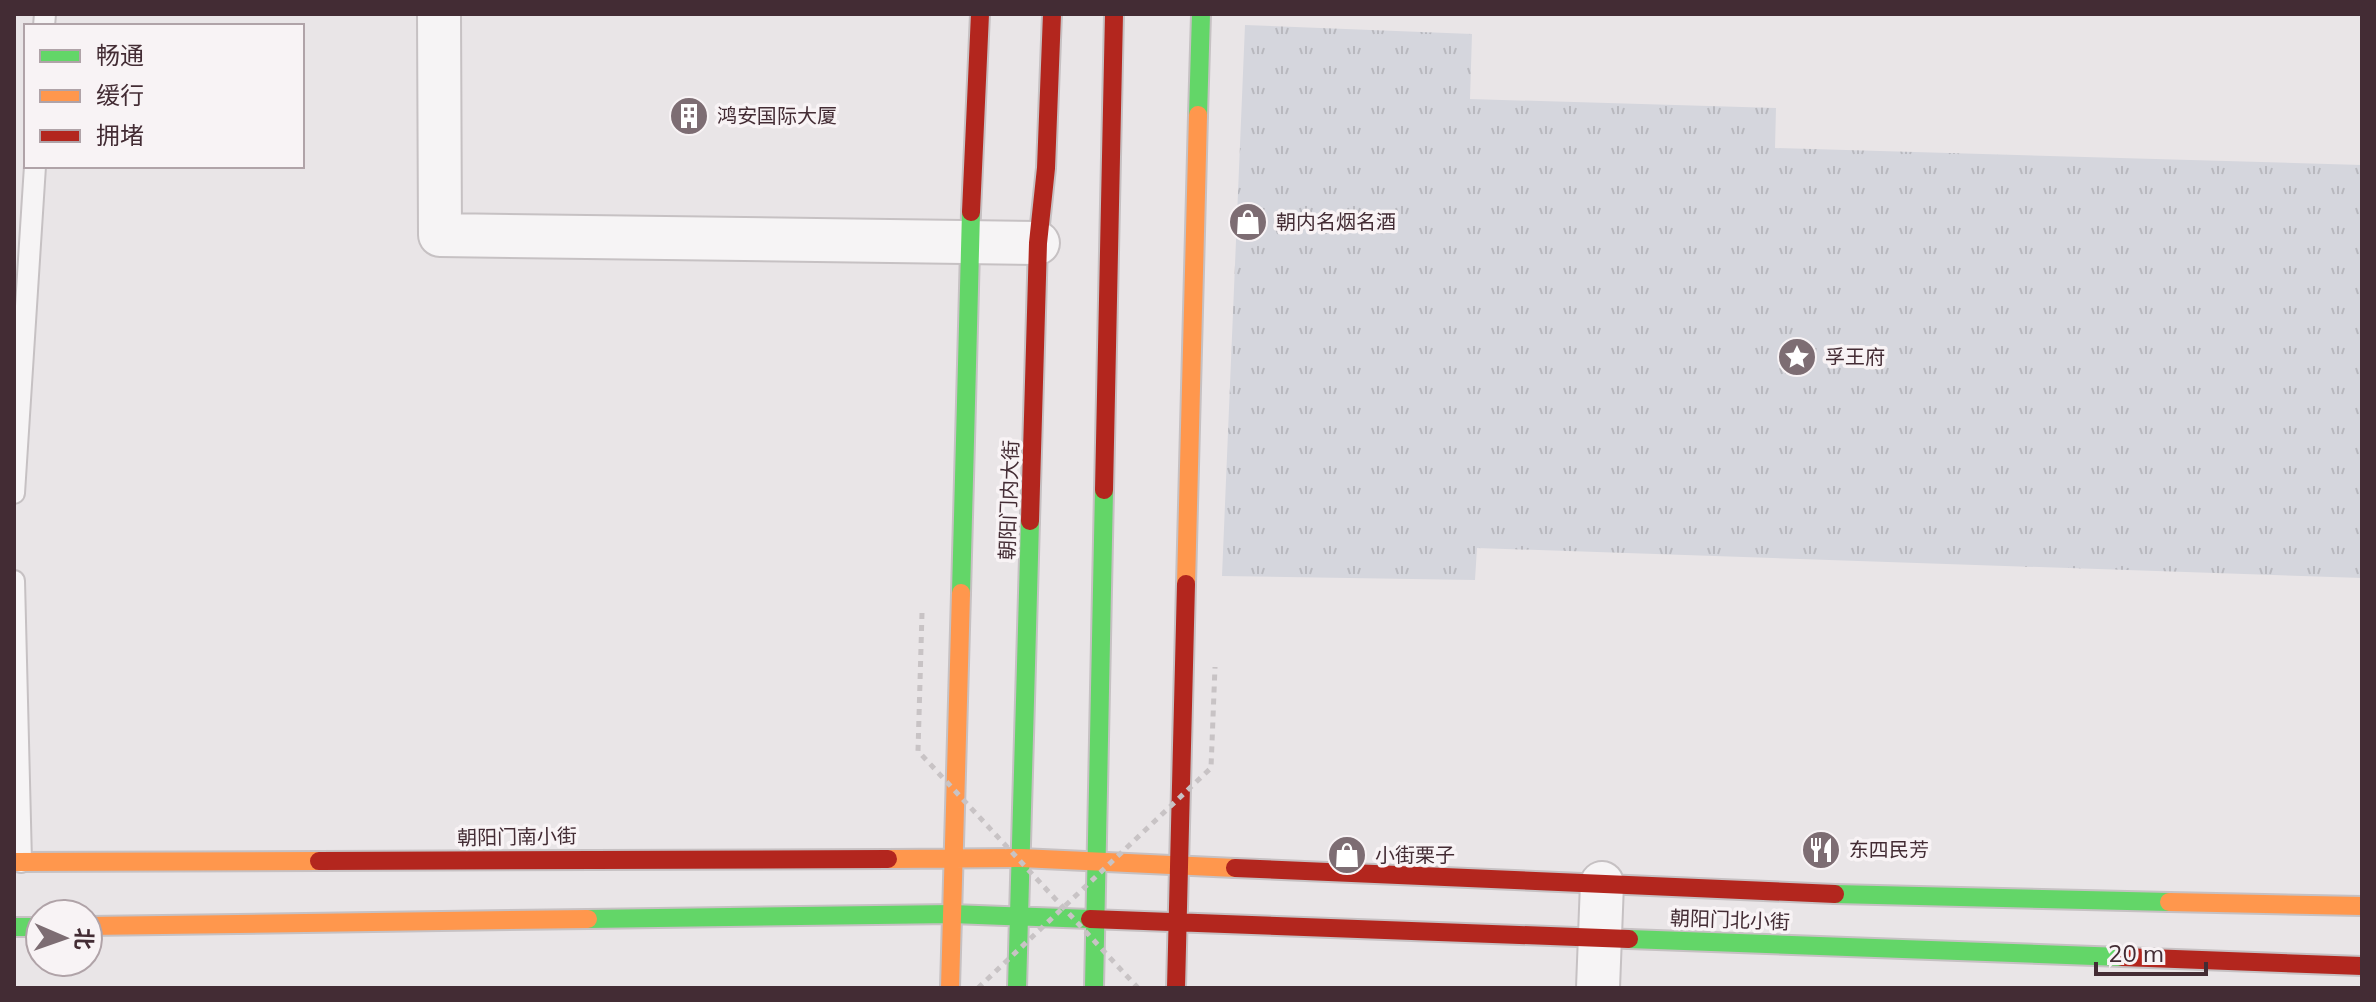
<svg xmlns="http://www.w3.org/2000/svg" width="2376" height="1002" font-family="Mulish,'Noto Sans SC',sans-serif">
<defs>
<pattern id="park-tufts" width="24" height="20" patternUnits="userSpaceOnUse" patternTransform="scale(2)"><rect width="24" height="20" fill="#d5d6dd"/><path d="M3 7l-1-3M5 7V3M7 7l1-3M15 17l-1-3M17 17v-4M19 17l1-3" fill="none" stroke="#b8b8be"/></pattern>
</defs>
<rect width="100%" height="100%" fill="#e9e5e7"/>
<path fill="url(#park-tufts)" d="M1245,25L1472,34L1470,99L1776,108L1775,148L2362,165V578L1477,548L1475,580L1222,576Z"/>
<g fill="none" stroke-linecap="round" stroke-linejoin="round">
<g stroke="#c6c1c3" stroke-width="24">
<path id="lane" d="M44,26L45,14
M14,493L35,166
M14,581L21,862"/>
</g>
<g stroke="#c6c1c3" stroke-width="46">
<path id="street" d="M439,14L440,235L1038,243
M1598,988L1602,883"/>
</g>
<g stroke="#c6c1c3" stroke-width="22">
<path id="fast" d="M1198,115L1201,14
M961,593L971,212
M1835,894L2169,902
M588,919L952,914L1090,919
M14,927H40
M1629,939L2122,957
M1017,988L1030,521
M1094,988L1104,490"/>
</g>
<g stroke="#c6c1c3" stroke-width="22">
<path id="slow" d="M1186,584L1198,115
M888,859L1021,858L1235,868
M14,862L319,861
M2169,902L2362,906
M88,926L588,919
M950,988L961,593"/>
</g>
<g stroke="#c6c1c3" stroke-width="22">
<path id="jam" d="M971,212L980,14
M1104,490L1114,14
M1030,521L1038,243L1046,168L1052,14
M319,861L888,859
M1235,868L1835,894
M1090,919L1629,939
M2122,957L2362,966
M1176,988L1186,584"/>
</g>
<use href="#lane" stroke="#f6f4f5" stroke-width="20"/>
<use href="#street" stroke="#f6f4f5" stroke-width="42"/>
<use href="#fast" stroke="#63d668" stroke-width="18"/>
<use href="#slow" stroke="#ff974d" stroke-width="18"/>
<use href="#jam" stroke="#b3261e" stroke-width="18"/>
<path stroke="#c8c3c5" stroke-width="5" stroke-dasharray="6 6" stroke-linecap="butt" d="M922,613L918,751L1138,988
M978,988L1211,768L1215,667"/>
</g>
<defs>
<g id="building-disc" transform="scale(2)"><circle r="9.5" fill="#7d6d73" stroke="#f8f3f5"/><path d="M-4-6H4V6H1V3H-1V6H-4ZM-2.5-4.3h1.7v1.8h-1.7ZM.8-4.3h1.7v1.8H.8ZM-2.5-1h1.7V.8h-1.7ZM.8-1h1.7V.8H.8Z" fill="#fff"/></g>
<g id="shop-disc" transform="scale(2)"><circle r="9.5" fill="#7d6d73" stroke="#f8f3f5"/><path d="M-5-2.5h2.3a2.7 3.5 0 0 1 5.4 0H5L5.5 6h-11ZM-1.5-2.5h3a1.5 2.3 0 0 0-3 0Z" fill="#fff"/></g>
<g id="sight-disc" transform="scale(2)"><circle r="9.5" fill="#7d6d73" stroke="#f8f3f5"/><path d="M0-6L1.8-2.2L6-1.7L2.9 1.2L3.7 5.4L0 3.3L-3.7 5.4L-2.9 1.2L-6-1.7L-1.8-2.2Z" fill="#fff"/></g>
<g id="restaurant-disc" transform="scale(2)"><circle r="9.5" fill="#7d6d73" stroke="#f8f3f5"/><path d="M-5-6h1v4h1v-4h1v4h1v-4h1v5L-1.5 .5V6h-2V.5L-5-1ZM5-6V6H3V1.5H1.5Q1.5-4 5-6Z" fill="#fff"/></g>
</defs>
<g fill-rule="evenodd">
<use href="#building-disc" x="689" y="116"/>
<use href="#shop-disc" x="1248" y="222"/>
<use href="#sight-disc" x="1797" y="357"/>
<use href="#restaurant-disc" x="1821" y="850"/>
<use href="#shop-disc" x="1347" y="855"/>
</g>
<g text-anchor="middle" stroke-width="7" stroke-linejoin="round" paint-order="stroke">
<g font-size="20" fill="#432c34" stroke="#f8f3f5" text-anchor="start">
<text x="717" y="123">鸿安国际大厦</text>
<text x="1276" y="229">朝内名烟名酒</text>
<text x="1825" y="364">孚王府</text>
<text x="1849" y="857">东四民芳</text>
<text x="1375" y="862">小街栗子</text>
</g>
<g font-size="20" fill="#432c34" stroke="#f8f3f5">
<text transform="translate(1009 500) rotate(-88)" y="7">朝阳门内大街</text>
<text transform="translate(517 837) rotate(-1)" y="7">朝阳门南小街</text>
<text transform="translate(1730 920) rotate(2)" y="7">朝阳门北小街</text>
</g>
</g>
<rect width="2376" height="1002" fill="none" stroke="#432c34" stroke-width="32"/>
<rect x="24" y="24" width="280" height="144" fill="#f8f3f5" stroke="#b0a3a8" stroke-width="2"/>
<rect x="40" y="50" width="40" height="12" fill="#63d668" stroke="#b0a3a8" stroke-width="2"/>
<text x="96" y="64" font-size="24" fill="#432c34">畅通</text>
<rect x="40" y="90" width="40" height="12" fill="#ff974d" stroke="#b0a3a8" stroke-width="2"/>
<text x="96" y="104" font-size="24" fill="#432c34">缓行</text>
<rect x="40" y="130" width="40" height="12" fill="#b3261e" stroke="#b0a3a8" stroke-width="2"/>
<text x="96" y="144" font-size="24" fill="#432c34">拥堵</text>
<g transform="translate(64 938) rotate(92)"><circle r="38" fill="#f8f3f5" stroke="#b0a3a8" stroke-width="2"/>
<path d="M0-6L14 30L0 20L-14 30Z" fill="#7d6d73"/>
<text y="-12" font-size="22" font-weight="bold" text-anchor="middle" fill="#432c34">北</text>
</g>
<path d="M2096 962v12h110v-12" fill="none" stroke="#432c34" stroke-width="4"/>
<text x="2108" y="962" font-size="24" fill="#432c34" stroke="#f8f3f5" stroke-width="6" paint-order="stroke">20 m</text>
</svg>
